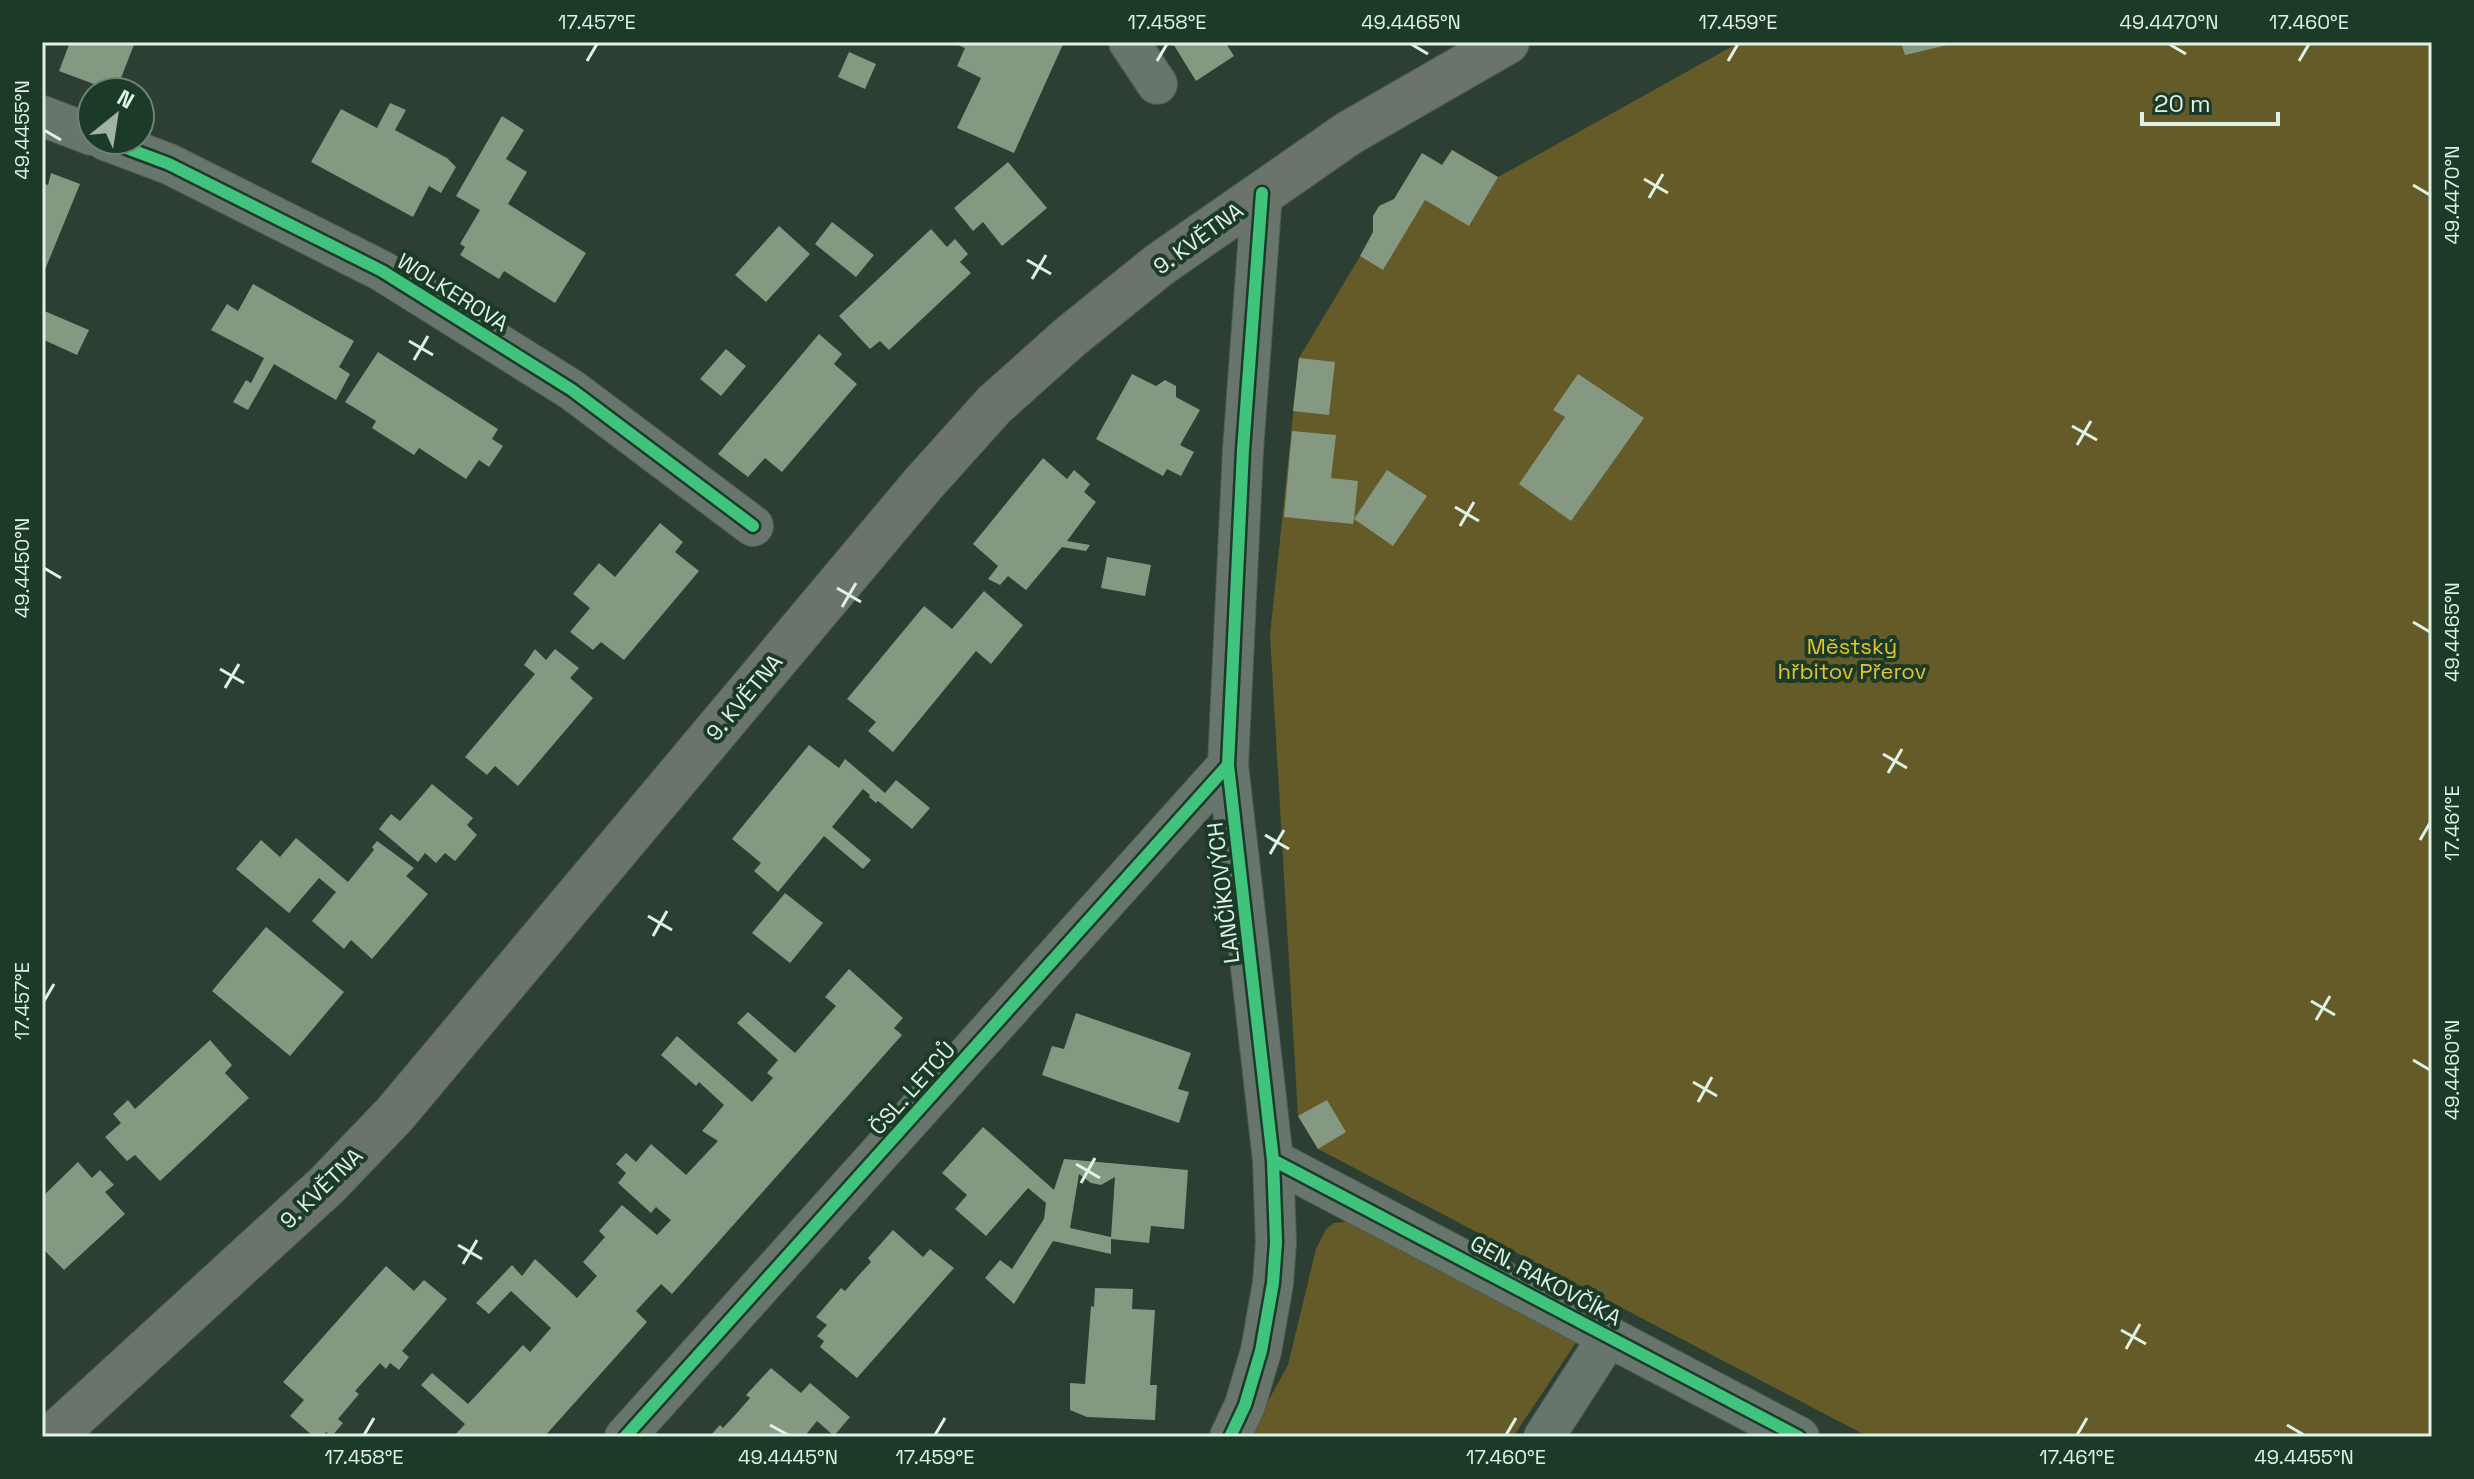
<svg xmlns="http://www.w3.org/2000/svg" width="2474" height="1479" font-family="'Space Grotesk',sans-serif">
<rect width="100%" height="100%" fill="#2d3e33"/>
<path fill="#645b28" d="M1740,42H2432V1437H1869L1318,1149L1298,1116L1270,635L1299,358L1422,153L1442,165L1452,150L1498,177Z
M1352,1221L1581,1335L1513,1437H1248L1288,1365L1316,1249L1326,1229L1334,1223Z"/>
<path fill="#859882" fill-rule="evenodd" d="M70,42H135L121,78L131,81L127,92H115L59,71Z
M951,42H1064L1014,153L957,128L981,78L957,66L965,48Z
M1172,42H1225L1234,56L1196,81Z
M1901,42H1956V43L1905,55Z
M849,52L876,64L865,89L838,77Z
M390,103L406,110L395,130L447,158L456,167L441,193L429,186L413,217L311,162L341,109L377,128Z
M502,116L524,130L506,159L527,172L508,204L586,253L555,303L504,271L499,279L460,255L465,247L460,244L480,210L456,196Z
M1452,150L1498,177L1469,226L1425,200L1383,270L1360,256L1373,232V216L1379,206L1394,199L1422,153L1442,165Z
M1008,162L1047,208L1002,246L983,222L973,231L954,208Z
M51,173L80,184L42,277V183L48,185Z
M832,222L874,255L856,277L815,244Z
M779,226L810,254L766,302L735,275Z
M931,229L947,247L955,239L968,254L960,262L971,273L889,350L880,341L870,349L839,316Z
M253,284L354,341L339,367L350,374L336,400L274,364L248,410L233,402L246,380L251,383L264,358L211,330L227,304L238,311Z
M42,310L89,330L77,355L42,339Z
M819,334L842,354L834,364L857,384L782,472L765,458L748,477L718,454Z
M726,349L746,366L721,396L700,379Z
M378,352L498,429L492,439L503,446L489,467L479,460L466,479L419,448L414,455L372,428L376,421L345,402Z
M1299,358L1335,362L1329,415L1293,411Z
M1132,374L1156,386L1165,380L1176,386V397L1200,410L1180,445L1194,452L1181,476L1167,469L1163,476L1096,439Z
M1578,374L1644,418L1571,521L1519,484L1565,417L1553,410Z
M1292,431L1336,435L1331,478L1358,481L1354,519L1387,470L1427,496L1393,546L1354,519L1353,524L1284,517Z
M1043,458L1067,479L1074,470L1090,484L1084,492L1096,502L1067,541L1090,545L1086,551L1062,547L1026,590L1008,576L1000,585L988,579L998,566L973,544Z
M660,523L683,542L675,552L699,571L624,660L601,642L593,650L570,632L590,608L573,594L599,563L615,577Z
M1107,557L1151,565L1145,596L1101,588Z
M984,591L1023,625L991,664L976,651L893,752L868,731L876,722L847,699L924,606L952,629Z
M535,649L546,660L555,649L579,668L570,678L593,698L518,786L495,766L487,775L465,757L535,674L524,665Z
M809,745L839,768L845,759L885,793L896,780L930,808L912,829L878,801L876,803L869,797L870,795L863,789L832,827L871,860L863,869L824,836L778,892L754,871L761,863L732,839Z
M432,784L473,818L467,825L477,835L455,861L445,853L436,863L425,853L418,862L379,829L391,814L400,821Z
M296,838L348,882L374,850L372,847L377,841L414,868L406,876L428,894L372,959L351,940L344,949L312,921L336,892L319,878L289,913L236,869L261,840L280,857Z
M785,893L823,923L790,963L752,933Z
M266,927L344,992L290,1056L212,991Z
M849,969L903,1018L894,1028L902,1035L672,1294L661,1284L636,1311L647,1322L544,1437H453L465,1424L421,1385L432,1373L468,1404L523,1345L530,1352L551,1328L511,1291L489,1314L476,1303L512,1265L522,1276L535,1259L577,1298L597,1276L583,1262L605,1237L599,1231L622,1205L657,1235L671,1220L656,1207L651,1213L618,1183L626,1173L616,1164L626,1153L636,1162L651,1144L686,1175L718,1141L702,1131L724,1105L699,1082L696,1086L661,1055L677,1036L752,1102L773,1078L767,1073L778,1060L737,1023L748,1012L795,1053L836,1006L825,997Z
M1076,1013L1191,1053L1178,1089L1189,1092L1179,1123L1042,1075L1052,1046L1064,1049Z
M210,1040L232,1065L225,1073L249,1098L160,1181L135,1155L127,1161L105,1137L121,1123L113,1114L128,1100L135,1109Z
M1327,1100L1346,1132L1318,1149L1298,1116Z
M983,1127L1054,1190L1064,1159L1188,1170L1184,1229L1151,1226L1149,1243L1111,1239V1254L1053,1241L1014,1304L985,1278L1000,1260L1012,1269L1044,1219L1046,1203L1028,1188L986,1236L955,1209L967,1195L942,1173ZM1079,1174L1091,1183L1101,1185L1115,1177L1111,1237L1070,1228Z
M78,1162L92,1178L100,1170L114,1185L105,1192L125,1214L64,1270L44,1250L42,1252V1197Z
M893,1230L923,1257L930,1249L954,1268L857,1378L820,1347L824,1341L817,1336L827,1325L816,1317L841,1288L845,1291L858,1276L871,1262L868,1258Z
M386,1266L414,1291L424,1280L447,1299L402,1351L409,1357L399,1370L390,1363L386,1369L380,1363L355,1391L359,1394L338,1419L343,1423L332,1436L326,1432L322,1437H314L290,1416L304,1400L283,1382Z
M1095,1288L1133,1289L1132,1309L1155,1310L1150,1385H1157L1155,1420L1087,1417L1070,1410V1383L1085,1384L1091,1306L1094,1307Z
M771,1368L801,1393L810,1383L850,1417L834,1436L817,1421L804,1437H709L720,1425L723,1428L736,1414L750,1398L746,1395Z"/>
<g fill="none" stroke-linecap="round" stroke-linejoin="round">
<g stroke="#4e5d53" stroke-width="42">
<path id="minor" d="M1129,42L1157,84
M42,116L92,135
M105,140L169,164L382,271L572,390L753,526
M1273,1160L1799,1437
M625,1437L1228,765
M1230,1437L1245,1405L1261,1351L1273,1283L1276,1242L1273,1160L1228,765L1243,450L1262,193
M1544,1437L1609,1336"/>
</g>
<g stroke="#4e5d53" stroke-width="46">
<path id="secondary" d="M52,1437L327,1185L395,1114L923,484L994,405L1070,337L1159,265L1349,133L1507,42"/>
</g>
<use href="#minor" stroke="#68756c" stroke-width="40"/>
<use href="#secondary" stroke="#6a746a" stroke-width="44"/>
<g stroke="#1b3b28" stroke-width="17">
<path id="cycleway" d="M105,140L169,164L382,271L572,390L753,526
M1273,1160L1799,1437
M625,1437L1228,765
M1230,1437L1245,1405L1261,1351L1273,1283L1276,1242L1273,1160L1228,765L1243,450L1262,193"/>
</g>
<use href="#cycleway" stroke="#40c37c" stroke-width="12"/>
</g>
<path fill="none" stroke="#dff2e5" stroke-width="3" d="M1411,44L1428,54M2169,44L2186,54M587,61L597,44M1157,61L1167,44M1728,61L1738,44M2299,61L2309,44M44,130L61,140M1644,179L1668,193M2413,185L2430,195M1649,198L1663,174M1027,260L1051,274M1032,279L1046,255M409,341L433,355M414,360L428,336M2072,426L2097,440M2077,445L2091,421M1455,507L1479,521M1460,526L1474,502M44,568L61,578M837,588L861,602M842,607L856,583M2413,622L2430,632M220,669L244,683M225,688L239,664M1883,754L1907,768M1888,773L1902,749M1265,835L1289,849M2420,840L2430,823M1270,854L1284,830M648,916L672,930M653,936L667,911M44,1001L54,984M2311,1001L2335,1015M2316,1020L2330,996M2413,1060L2430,1070M1693,1082L1717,1096M1698,1102L1712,1077M1076,1164L1100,1178M1081,1183L1095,1158M458,1245L482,1259M463,1264L477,1240M2121,1330L2146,1344M2126,1349L2140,1324M770,1425L788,1435M2287,1425L2304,1435M364,1435L374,1418M935,1435L945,1418M1506,1435L1516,1418M2077,1435L2087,1418"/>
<g text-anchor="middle" stroke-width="8" stroke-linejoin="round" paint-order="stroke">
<g font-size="22" fill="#dff2e5" stroke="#1b3b28">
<text transform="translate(1198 238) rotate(-36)" y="8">9. KVĚTNA</text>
<text transform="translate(453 292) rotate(32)" y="8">WOLKEROVA</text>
<text transform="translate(744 697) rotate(-50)" y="8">9. KVĚTNA</text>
<text transform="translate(1223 893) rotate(-97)" y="8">LANČÍKOVÝCH</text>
<text transform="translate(912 1088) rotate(-48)" y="8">ČSL. LETCŮ</text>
<text transform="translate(321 1188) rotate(-44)" y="8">9. KVĚTNA</text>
<text transform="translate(1546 1280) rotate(28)" y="8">GEN. RAKOVČÍKA</text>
</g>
<g font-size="22" fill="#e4c32f" stroke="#1b3b28">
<text x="1852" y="654">Městský<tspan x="1852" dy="25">hřbitov Přerov</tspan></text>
</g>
</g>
<rect width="2474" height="1479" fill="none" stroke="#1b3b28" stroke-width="88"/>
<g transform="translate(116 116) rotate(30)"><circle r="38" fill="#1b3b28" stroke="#698474" stroke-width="2"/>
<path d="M0-6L14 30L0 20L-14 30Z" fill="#a1b3a7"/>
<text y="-12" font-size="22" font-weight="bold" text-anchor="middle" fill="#dff2e5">N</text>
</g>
<path d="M2142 112v12h136v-12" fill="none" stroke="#dff2e5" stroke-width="4"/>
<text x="2154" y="112" font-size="24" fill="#dff2e5" stroke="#1b3b28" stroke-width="6" paint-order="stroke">20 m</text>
<rect x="44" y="44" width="2386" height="1391" fill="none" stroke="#dff2e5" stroke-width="3"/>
<g font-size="20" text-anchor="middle" fill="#dff2e5">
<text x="597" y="29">17.457°E</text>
<text x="1167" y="29">17.458°E</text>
<text x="1411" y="29">49.4465°N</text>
<text x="1738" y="29">17.459°E</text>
<text x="2169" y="29">49.4470°N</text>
<text x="2309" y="29">17.460°E</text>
<text transform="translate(22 130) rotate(-90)" y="7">49.4455°N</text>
<text transform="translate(2452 195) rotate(-90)" y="7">49.4470°N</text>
<text transform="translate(22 568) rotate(-90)" y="7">49.4450°N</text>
<text transform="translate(2452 632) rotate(-90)" y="7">49.4465°N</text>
<text transform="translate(2452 823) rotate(-90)" y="7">17.461°E</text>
<text transform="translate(22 1001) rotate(-90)" y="7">17.457°E</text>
<text transform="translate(2452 1070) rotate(-90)" y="7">49.4460°N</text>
<text x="364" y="1464">17.458°E</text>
<text x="788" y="1464">49.4445°N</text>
<text x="935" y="1464">17.459°E</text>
<text x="1506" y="1464">17.460°E</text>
<text x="2077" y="1464">17.461°E</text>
<text x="2304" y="1464">49.4455°N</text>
</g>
</svg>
